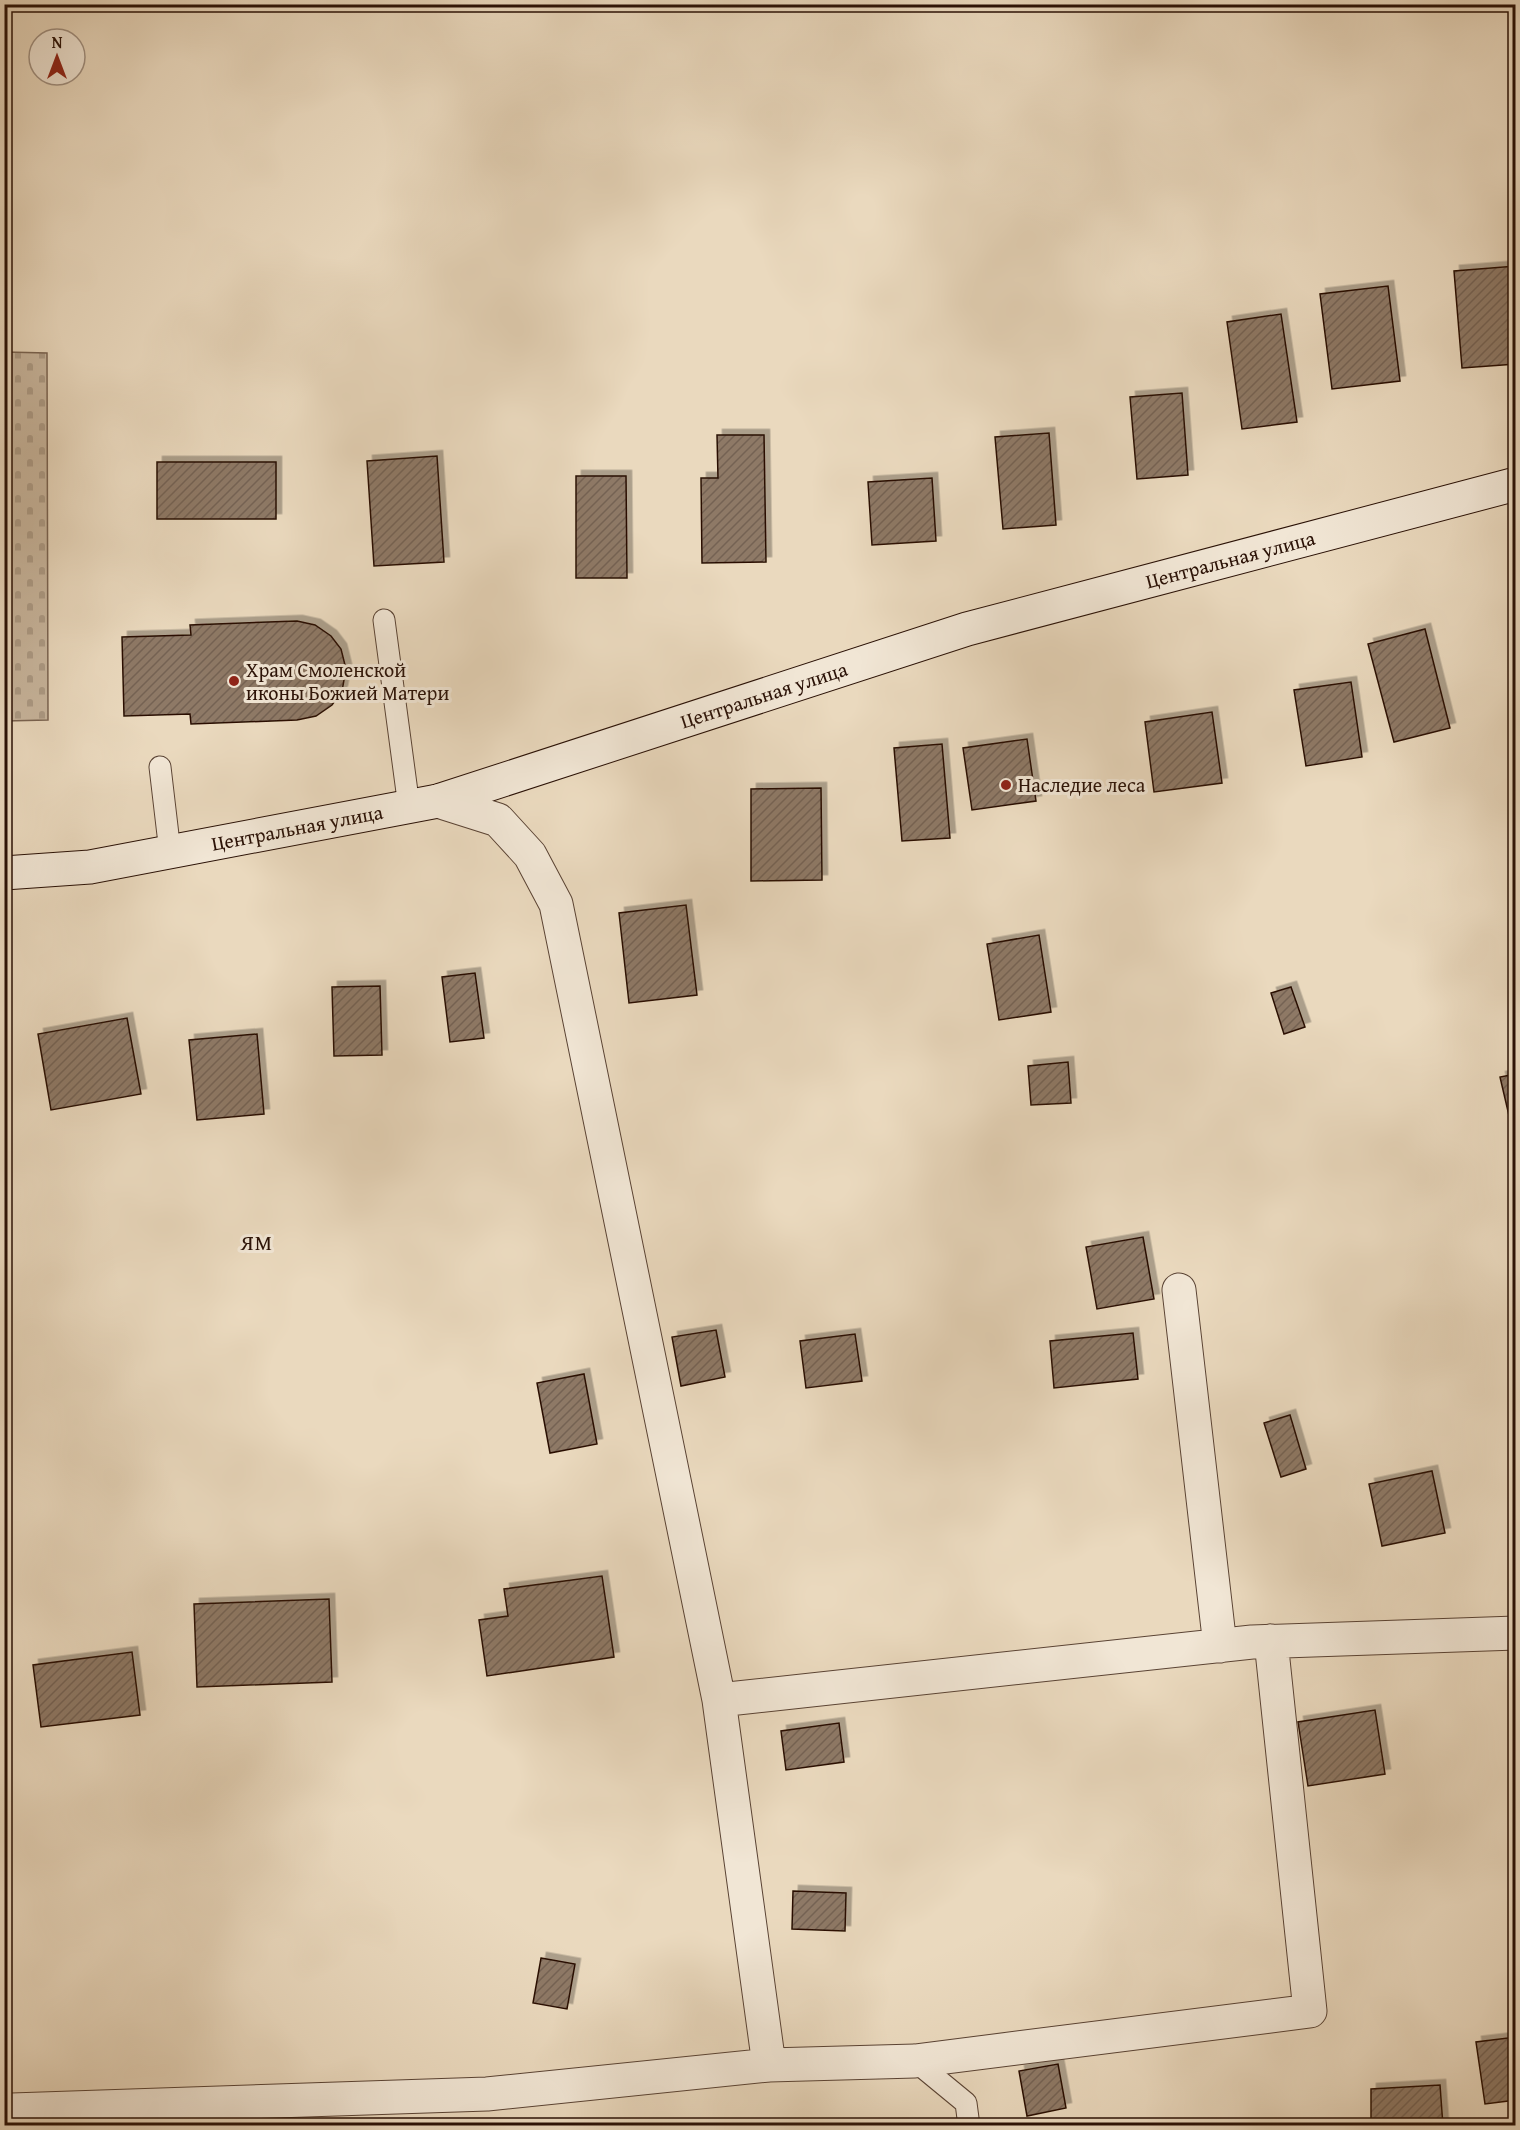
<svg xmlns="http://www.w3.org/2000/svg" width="1520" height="2130" font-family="'Gentium Book Plus',serif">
<defs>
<pattern id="cemetery-stones" width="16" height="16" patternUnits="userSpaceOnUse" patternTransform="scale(1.5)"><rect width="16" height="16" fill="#c9b79f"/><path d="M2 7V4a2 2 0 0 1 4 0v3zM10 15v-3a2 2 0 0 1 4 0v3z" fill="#ad9c87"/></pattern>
<pattern id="building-hatch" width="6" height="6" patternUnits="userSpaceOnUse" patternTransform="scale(1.5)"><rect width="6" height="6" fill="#8e7966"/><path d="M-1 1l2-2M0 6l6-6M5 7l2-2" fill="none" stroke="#746252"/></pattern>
<filter id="shadow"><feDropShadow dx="5.5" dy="-5.5" stdDeviation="0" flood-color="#0004"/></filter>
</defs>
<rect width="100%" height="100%" fill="#ead9be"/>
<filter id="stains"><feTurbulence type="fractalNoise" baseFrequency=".00333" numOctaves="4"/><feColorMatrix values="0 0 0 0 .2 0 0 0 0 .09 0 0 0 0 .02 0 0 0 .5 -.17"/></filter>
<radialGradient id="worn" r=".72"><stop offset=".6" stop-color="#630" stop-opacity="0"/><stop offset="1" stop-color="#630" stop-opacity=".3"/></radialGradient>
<path fill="url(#cemetery-stones)" stroke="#7a6452" stroke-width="1.5" d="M5,352L47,353L48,720L5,721Z"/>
<path fill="url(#building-hatch)" stroke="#2a1106" stroke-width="1.5" filter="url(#shadow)" d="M1516,266V364L1462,368L1454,271Z
M1388,286L1400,381L1332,389L1320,294Z
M1281,314L1297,422L1242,429L1227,322Z
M1182,393L1188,475L1137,479L1130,397Z
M1049,433L1056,525L1003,529L995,437Z
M717,435H764L766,562L702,563L701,478H718Z
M437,456L444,562L374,566L367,461Z
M157,462H276V519H157Z
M576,476H626L627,578H576Z
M932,478L936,541L872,545L868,482Z
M297,621L315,625L331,636L341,649L346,669L342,691L332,705L316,716L297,720L191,724L190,714L124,716L122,637L191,635L190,625Z
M1425,629L1450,728L1394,742L1368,644Z
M1351,682L1362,757L1306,766L1294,690Z
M1212,712L1222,783L1154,792L1145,722Z
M1027,739L1036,801L972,810L963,748Z
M942,744L950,838L902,841L894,748Z
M821,788L822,880L751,881V789Z
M686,905L697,995L629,1003L619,913Z
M1039,935L1051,1012L999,1020L987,944Z
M475,973L484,1038L450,1042L442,977Z
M380,986L382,1055L334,1056L332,987Z
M1291,987L1305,1027L1284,1034L1271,993Z
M127,1018L141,1094L51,1110L38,1034Z
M257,1034L264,1114L197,1120L189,1040Z
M1068,1062L1071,1103L1031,1105L1028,1066Z
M1516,1074V1119L1510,1120L1500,1077Z
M1143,1237L1154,1299L1097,1309L1086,1247Z
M716,1330L725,1377L681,1386L672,1337Z
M1133,1333L1138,1379L1054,1388L1050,1341Z
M855,1334L862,1381L806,1388L800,1341Z
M584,1374L597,1444L550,1453L537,1383Z
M1290,1415L1306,1469L1281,1477L1264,1423Z
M1432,1471L1445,1533L1382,1546L1369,1484Z
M602,1576L614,1657L487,1676L479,1620L508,1616L504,1589Z
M329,1599L332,1682L197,1687L194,1604Z
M132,1652L140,1715L41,1727L33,1665Z
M1375,1710L1385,1774L1308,1786L1298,1722Z
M839,1723L844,1762L786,1770L781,1731Z
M793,1891L846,1893L845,1931L792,1929Z
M541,1958L575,1964L567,2009L533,2003Z
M1516,2037V2100L1485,2104L1476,2042Z
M1058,2064L1066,2108L1027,2116L1019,2071Z
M1440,2085L1443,2126H1371V2089Z"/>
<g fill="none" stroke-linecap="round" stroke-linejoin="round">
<g stroke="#5a4334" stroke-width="23">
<path id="lane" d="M384,620L409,807
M160,767L170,852
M915,2061L966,2103L969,2126"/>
</g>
<g stroke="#5a4334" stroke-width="35">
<path id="street" d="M438,801L498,820L530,855L556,904L719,1700L769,2065
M1179,1290L1220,1646
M719,1700L1252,1642L1516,1633
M4,2115L12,2110L487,2094L769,2065L915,2061L1310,2011L1271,1641"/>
</g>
<g stroke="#2a1106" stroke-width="35">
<g id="secondary">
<path id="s1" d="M4,873L90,867L438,801L967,629L1516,484"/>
</g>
</g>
<use href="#lane" stroke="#f1e6d5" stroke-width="21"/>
<use href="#street" stroke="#f1e6d5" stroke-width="33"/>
<use href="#secondary" stroke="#f1e6d5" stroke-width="33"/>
</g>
<g fill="#8f2418" stroke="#f1e6d5" stroke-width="2">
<circle cx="234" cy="681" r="6"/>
<circle cx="1006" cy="785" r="6"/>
</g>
<g text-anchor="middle" stroke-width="6" stroke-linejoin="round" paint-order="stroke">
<g font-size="20" fill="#2a1106" stroke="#f1e6d5">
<text dy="7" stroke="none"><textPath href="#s1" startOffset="1269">Центральная улица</textPath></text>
<text dy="7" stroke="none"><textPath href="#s1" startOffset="783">Центральная улица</textPath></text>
<text dy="7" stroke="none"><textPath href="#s1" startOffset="297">Центральная улица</textPath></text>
</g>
<g font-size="20" fill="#2a1106" stroke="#f1e6d5" text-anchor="start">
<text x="246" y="677">Храм Смоленской<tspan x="246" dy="23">иконы Божией Матери</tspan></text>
<text x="1018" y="792">Наследие леса</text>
</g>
<g font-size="22" letter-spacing="1.5" fill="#2a1106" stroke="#f1e6d5">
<text x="257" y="1250">ЯМ</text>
</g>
</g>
<rect width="1520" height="2130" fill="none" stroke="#ead9be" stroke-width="24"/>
<rect x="6" y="6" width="1508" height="2118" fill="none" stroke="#2a1106" stroke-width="3"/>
<rect x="12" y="12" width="1496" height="2106" fill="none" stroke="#2a1106" stroke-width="1.5"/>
<g transform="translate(57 57)"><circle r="28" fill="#f1e6d5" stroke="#a19182" stroke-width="1.5"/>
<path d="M0-4.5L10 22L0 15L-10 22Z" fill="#8f2418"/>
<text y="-9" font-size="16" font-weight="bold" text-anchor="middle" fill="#2a1106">N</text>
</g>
<rect width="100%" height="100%" filter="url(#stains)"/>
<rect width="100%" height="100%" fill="url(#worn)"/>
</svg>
